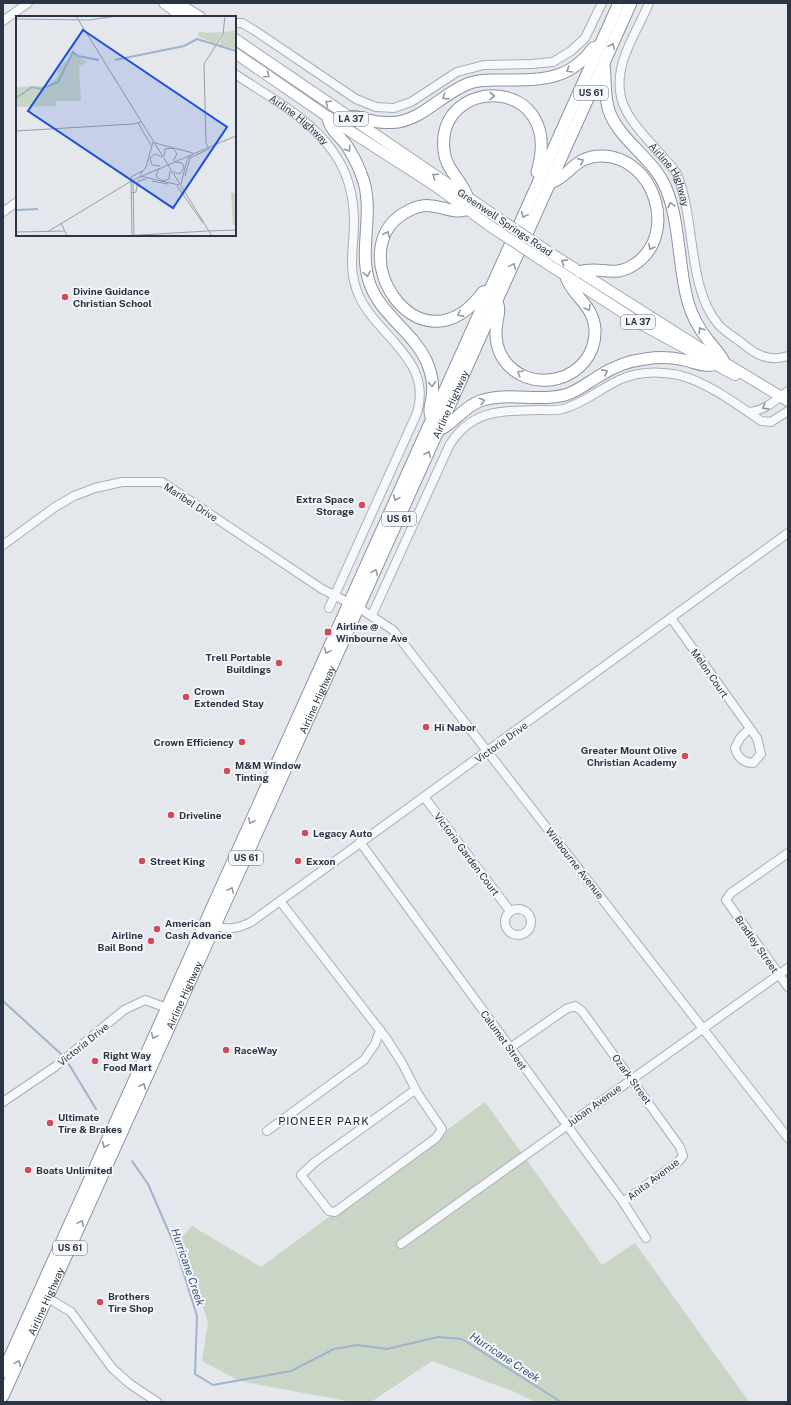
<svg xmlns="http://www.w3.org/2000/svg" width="791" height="1405" font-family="'Public Sans',sans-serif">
<rect width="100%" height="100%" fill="#e4e7ec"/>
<path fill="#c9d6c5" d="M485,1102L602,1265L635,1243L749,1402H535L515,1392L432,1361L371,1402H352L240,1381L202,1361L208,1322L179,1240L192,1226L261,1267Z"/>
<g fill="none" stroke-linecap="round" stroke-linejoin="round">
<path stroke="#9fb4cc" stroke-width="2" d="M3,1001L61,1054
M67,1061L96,1109
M132,1161L148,1184L175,1246L197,1316L195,1374L213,1385L291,1371L334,1349L357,1345L387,1349L438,1337L462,1339L561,1402"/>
<g stroke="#a9aeb7" stroke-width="10">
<g id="minor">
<path id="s1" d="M649,3C638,30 616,60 620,91C622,116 648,139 664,158C668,163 674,168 677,174C696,220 687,287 718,324C724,331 734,337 742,343C756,355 769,362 788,356"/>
<path d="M3,21L28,3"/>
<path d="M235,23H242L254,30L356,99L376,107L394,108L411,102L457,72L484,65L532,64L553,62L571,51L585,38L602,3"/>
<path id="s2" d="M235,74C269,97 311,118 334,153C348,173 354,197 354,222C354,250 347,268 359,296C378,337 433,360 417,413L329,608"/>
<path d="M3,212L17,202"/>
<path d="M749,412C764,411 776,400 788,391"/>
<path d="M3,545L55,507L74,496L95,488L122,482H162L322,589L359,608L393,630L788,1138"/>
<path d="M372,615L450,444C473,409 501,411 539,410C546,410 555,411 563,409C584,403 600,389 619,380C636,372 655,371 673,374C701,378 737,404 761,421L771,422L788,411"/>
<path d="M671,618L757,738L761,754L753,763C744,763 737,757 735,748L740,738L750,728"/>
<path d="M425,798L510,911"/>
<path d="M360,842L623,1202L646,1238"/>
<path d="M788,853L731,893L726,900L788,987"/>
<path d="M280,901L386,1038L402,1063L418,1094L442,1129L436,1138L335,1212L329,1211L301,1175L315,1162L415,1090"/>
<circle cx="518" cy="922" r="13"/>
<path d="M211,924C226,931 237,929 251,922L788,533"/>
<path d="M510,1048L566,1009L575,1006L582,1011L680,1147L683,1156L678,1162L623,1202"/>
<path d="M3,1102L56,1066L124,1010L145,1000L167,1008"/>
<path d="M267,1131L364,1060L375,1044L380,1030"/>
<path d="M401,1244L788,968"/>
<path d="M43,1295L71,1312L112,1368L130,1384L157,1402"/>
</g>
</g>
<g stroke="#a3abb8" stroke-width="12">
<path id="major" d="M164,3L183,17
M177,3L200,17
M235,39L498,218
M235,53L328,117L434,185L490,226
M547,251L692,343L788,401
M540,259L641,324L735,375"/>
</g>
<g stroke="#8b94a3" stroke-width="13">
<g id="highway">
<path d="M604,65C606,81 604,96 609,111C620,141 652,157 665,186C680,219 678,267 688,302C692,316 699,329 708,340C714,348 720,353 724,362"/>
<path d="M328,117C329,129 340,136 347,146C354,157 360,169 364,182C373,215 360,247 368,278C377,313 411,329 426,360C431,371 434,385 432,398C431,404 428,410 431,416"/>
<path d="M348,117C356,115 360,118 368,120C378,123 388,123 398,122C426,117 444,92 470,83C481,79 492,80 503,80C540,80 569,81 593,48L598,47"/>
<path d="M550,183C570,177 573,156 602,156C655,157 679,235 635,264C614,279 599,265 580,272"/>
<path d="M468,198C462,180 445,169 444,150C436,74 566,75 537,172"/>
<path d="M466,210C447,215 435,198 410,210C335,245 418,380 483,292L487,291"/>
<path d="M498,305C500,310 498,316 497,322C495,333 496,345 501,355C526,400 597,381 595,329C593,304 572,296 566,277"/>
<path d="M441,429C456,422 462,408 480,401C508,391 540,403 568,394C579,390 589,382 599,376C613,367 628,361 645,359C658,357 671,357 684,360C694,362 703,367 713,365"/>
<path d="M3,1372L619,3"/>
<path id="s3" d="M3,1396L631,3"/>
</g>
</g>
<use href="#minor" stroke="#f7f8fa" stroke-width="8"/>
<use href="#major" stroke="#fff" stroke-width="10"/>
<use href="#highway" stroke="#fff" stroke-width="11"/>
<g stroke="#a3abb8" stroke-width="12" stroke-linecap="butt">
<path id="major-bridge" d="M498,218L547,251
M490,226L540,259"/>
</g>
<use href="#major-bridge" stroke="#fff" stroke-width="10"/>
</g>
<defs><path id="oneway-chevron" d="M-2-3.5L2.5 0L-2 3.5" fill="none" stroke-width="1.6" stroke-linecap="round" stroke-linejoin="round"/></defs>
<g stroke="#959aa2">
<use href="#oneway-chevron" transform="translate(612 46) rotate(-66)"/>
<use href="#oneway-chevron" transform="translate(569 70) rotate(149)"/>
<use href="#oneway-chevron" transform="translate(267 75) rotate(35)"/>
<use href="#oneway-chevron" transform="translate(492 96)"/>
<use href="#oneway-chevron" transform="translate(445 97) rotate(147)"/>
<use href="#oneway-chevron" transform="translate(328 103) rotate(-145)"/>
<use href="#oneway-chevron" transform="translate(348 149) rotate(57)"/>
<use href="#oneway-chevron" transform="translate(581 161) rotate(-25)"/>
<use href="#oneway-chevron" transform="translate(435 176) rotate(-146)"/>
<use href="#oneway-chevron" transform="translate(671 205) rotate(-102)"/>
<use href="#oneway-chevron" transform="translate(524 215) rotate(114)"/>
<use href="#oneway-chevron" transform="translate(387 234) rotate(-65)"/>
<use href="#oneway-chevron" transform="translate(651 247) rotate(119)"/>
<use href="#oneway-chevron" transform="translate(564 262) rotate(-147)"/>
<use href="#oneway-chevron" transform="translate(513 266) rotate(-66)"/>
<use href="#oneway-chevron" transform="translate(367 274) rotate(79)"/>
<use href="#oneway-chevron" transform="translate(588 308) rotate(60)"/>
<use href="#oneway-chevron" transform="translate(460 314) rotate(151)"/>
<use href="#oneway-chevron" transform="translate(701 330) rotate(-123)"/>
<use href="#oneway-chevron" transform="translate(605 372) rotate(-28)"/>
<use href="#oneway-chevron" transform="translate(520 373) rotate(-149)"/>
<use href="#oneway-chevron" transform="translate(432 384) rotate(86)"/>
<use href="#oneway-chevron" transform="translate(482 401) rotate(-18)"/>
<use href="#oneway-chevron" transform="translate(428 454) rotate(-65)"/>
<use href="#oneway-chevron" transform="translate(396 498) rotate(114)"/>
<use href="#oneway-chevron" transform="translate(375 572) rotate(-66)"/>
<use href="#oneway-chevron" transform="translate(327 651) rotate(114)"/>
<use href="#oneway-chevron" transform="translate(251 821) rotate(114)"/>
<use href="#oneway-chevron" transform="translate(231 890) rotate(-66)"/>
<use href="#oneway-chevron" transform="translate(154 1036) rotate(114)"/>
<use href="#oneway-chevron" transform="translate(143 1086) rotate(-66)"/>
<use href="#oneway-chevron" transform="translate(105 1145) rotate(114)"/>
<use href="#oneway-chevron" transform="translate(81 1223) rotate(-66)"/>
<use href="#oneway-chevron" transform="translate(18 1363) rotate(-66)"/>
</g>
<use stroke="#9196a0" href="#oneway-chevron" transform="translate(765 407) rotate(148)"/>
<g fill="#d1495b" stroke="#f4f6f9" stroke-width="1.5">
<circle cx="65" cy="297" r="4"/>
<circle cx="362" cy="505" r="4"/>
<rect x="324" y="628" width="8" height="8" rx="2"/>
<circle cx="279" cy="663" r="4"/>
<circle cx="186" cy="697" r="4"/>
<circle cx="426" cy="727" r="4"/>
<circle cx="242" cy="742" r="4"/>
<circle cx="685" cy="756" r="4"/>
<circle cx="227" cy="771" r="4"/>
<circle cx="171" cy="815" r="4"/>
<circle cx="305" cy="833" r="4"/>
<circle cx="142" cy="861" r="4"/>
<circle cx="298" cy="861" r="4"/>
<circle cx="157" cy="929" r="4"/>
<circle cx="151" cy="941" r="4"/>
<circle cx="226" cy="1050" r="4"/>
<circle cx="95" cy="1061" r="4"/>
<circle cx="50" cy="1123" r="4"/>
<circle cx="28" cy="1170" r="4"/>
<circle cx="100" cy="1302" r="4"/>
</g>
<g text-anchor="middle" stroke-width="4" stroke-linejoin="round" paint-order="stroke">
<g fill="#f4f6f9" stroke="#676e7b" stroke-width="1">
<rect x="574" y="86" width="34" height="14" rx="3"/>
<rect x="334" y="112" width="34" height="14" rx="3"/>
<rect x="621" y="315" width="34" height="14" rx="3"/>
<rect x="382" y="512" width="34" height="14" rx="3"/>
<rect x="229" y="851" width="34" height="14" rx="3"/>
<rect x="53" y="1241" width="34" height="14" rx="3"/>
</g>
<g font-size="9" font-weight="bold" fill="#2b3445">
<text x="591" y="96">US 61</text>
<text x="351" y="122">LA 37</text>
<text x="638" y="325">LA 37</text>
<text x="399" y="522">US 61</text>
<text x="246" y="861">US 61</text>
<text x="70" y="1251">US 61</text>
</g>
<g font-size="10" fill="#2b3445" stroke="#f4f6f9">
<text dy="4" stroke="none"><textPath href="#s2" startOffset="79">Airline Highway</textPath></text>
<text dy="4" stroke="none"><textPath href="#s1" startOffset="193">Airline Highway</textPath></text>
<text transform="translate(505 222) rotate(34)" y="4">Greenwell Springs Road</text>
<text dy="4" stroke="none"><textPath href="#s3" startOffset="1088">Airline Highway</textPath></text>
<text transform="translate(191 502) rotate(33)" y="4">Maribel Drive</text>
<text transform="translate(710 673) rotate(55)" y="4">Melon Court</text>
<text dy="4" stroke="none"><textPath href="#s3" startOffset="764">Airline Highway</textPath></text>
<text transform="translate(501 742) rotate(-36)" y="4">Victoria Drive</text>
<text transform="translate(467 854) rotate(53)" y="4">Victoria Garden Court</text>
<text transform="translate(575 863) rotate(52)" y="4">Winbourne Avenue</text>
<text transform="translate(757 944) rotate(55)" y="4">Bradley Street</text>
<text dy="4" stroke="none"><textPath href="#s3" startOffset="440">Airline Highway</textPath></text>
<text transform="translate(504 1040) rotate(54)" y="4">Calumet Street</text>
<text transform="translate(83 1044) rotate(-39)" y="4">Victoria Drive</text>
<text transform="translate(632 1079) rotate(54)" y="4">Ozark Street</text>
<text transform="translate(594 1105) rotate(-36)" y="4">Juban Avenue</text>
<text transform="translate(653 1179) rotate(-37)" y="4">Anita Avenue</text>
<text dy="4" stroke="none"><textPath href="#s3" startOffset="104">Airline Highway</textPath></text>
</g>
<g font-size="10" font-weight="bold" fill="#2b3445" stroke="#f4f6f9" text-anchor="start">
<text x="73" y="295">Divine Guidance<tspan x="73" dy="12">Christian School</tspan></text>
<text x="354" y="503" text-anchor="end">Extra Space<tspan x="354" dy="12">Storage</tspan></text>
<text x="336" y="630">Airline @<tspan x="336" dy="12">Winbourne Ave</tspan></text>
<text x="271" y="661" text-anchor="end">Trell Portable<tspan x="271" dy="12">Buildings</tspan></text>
<text x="194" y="695">Crown<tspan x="194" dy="12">Extended Stay</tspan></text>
<text x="434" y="731">Hi Nabor</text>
<text x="234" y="746" text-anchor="end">Crown Efficiency</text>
<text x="677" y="754" text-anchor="end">Greater Mount Olive<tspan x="677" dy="12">Christian Academy</tspan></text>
<text x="235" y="769">M&amp;M Window<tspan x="235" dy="12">Tinting</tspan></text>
<text x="179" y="819">Driveline</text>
<text x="313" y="837">Legacy Auto</text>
<text x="150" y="865">Street King</text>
<text x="306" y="865">Exxon</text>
<text x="165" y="927">American<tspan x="165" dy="12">Cash Advance</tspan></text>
<text x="143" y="939" text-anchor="end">Airline<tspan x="143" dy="12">Bail Bond</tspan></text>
<text x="234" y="1054">RaceWay</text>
<text x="103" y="1059">Right Way<tspan x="103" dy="12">Food Mart</tspan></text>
<text x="58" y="1121">Ultimate<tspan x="58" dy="12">Tire &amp; Brakes</tspan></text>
<text x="36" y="1174">Boats Unlimited</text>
<text x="108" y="1300">Brothers<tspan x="108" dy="12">Tire Shop</tspan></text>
</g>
<g font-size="11" letter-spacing="1" fill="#1d2536" stroke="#f4f6f9">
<text x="324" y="1125">PIONEER PARK</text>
</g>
<g font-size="11" font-style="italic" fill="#34527a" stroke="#f4f6f9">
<text transform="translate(188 1267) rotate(71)" y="4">Hurricane Creek</text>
<text transform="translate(505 1357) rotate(33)" y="4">Hurricane Creek</text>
</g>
</g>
<g transform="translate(16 16)">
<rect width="220" height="220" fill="#e4e7ec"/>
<path d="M220,14V33L203,29L208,16ZM183,15L190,17L207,16L199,28L182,20ZM58,38L72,46L63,50L65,85H40V90L0,91V71L28,70L33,68L42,61V52ZM215,176L220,178V209H217Z" fill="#c9d6c5"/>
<path fill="none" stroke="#9fb4cc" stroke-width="2" d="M99,44L168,30L181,23L220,35M0,82L16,71L25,73L42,66L57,36L62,40L83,44M1,194L22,193"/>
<path fill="none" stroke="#9a9fa9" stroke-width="1" d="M60,0L196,220M0,3L73,4L101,0M122,107L135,129M0,115L117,108L125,106M208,125L220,120M139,127L177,137M148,140L149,133L157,132L161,138L157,145M144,150L136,149L134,142L139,138L146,141M143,152L140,160L146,165L153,163L154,155M158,156L164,158L168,152L166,147L159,146M124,159L130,151L137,126M124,160L163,169M169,160L174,142L193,133L190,127L188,48L207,18L209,0M117,164L118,220M136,165L152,168M165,168L171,144L175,139M161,170L187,207M115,177L120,176L122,165L130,163M45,207L51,220M33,215L117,164L210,124M191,215L220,214M0,216L48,215M108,220L191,215M116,220L115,161L126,155"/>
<path fill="#1d4ed8" fill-opacity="0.15" stroke="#1d4ed8" stroke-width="2" d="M67,14L211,111L157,192L12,95Z"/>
<rect width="220" height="220" fill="none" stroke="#2b3445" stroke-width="2"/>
</g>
<rect width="791" height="1405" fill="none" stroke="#2b3445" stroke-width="8"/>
</svg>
